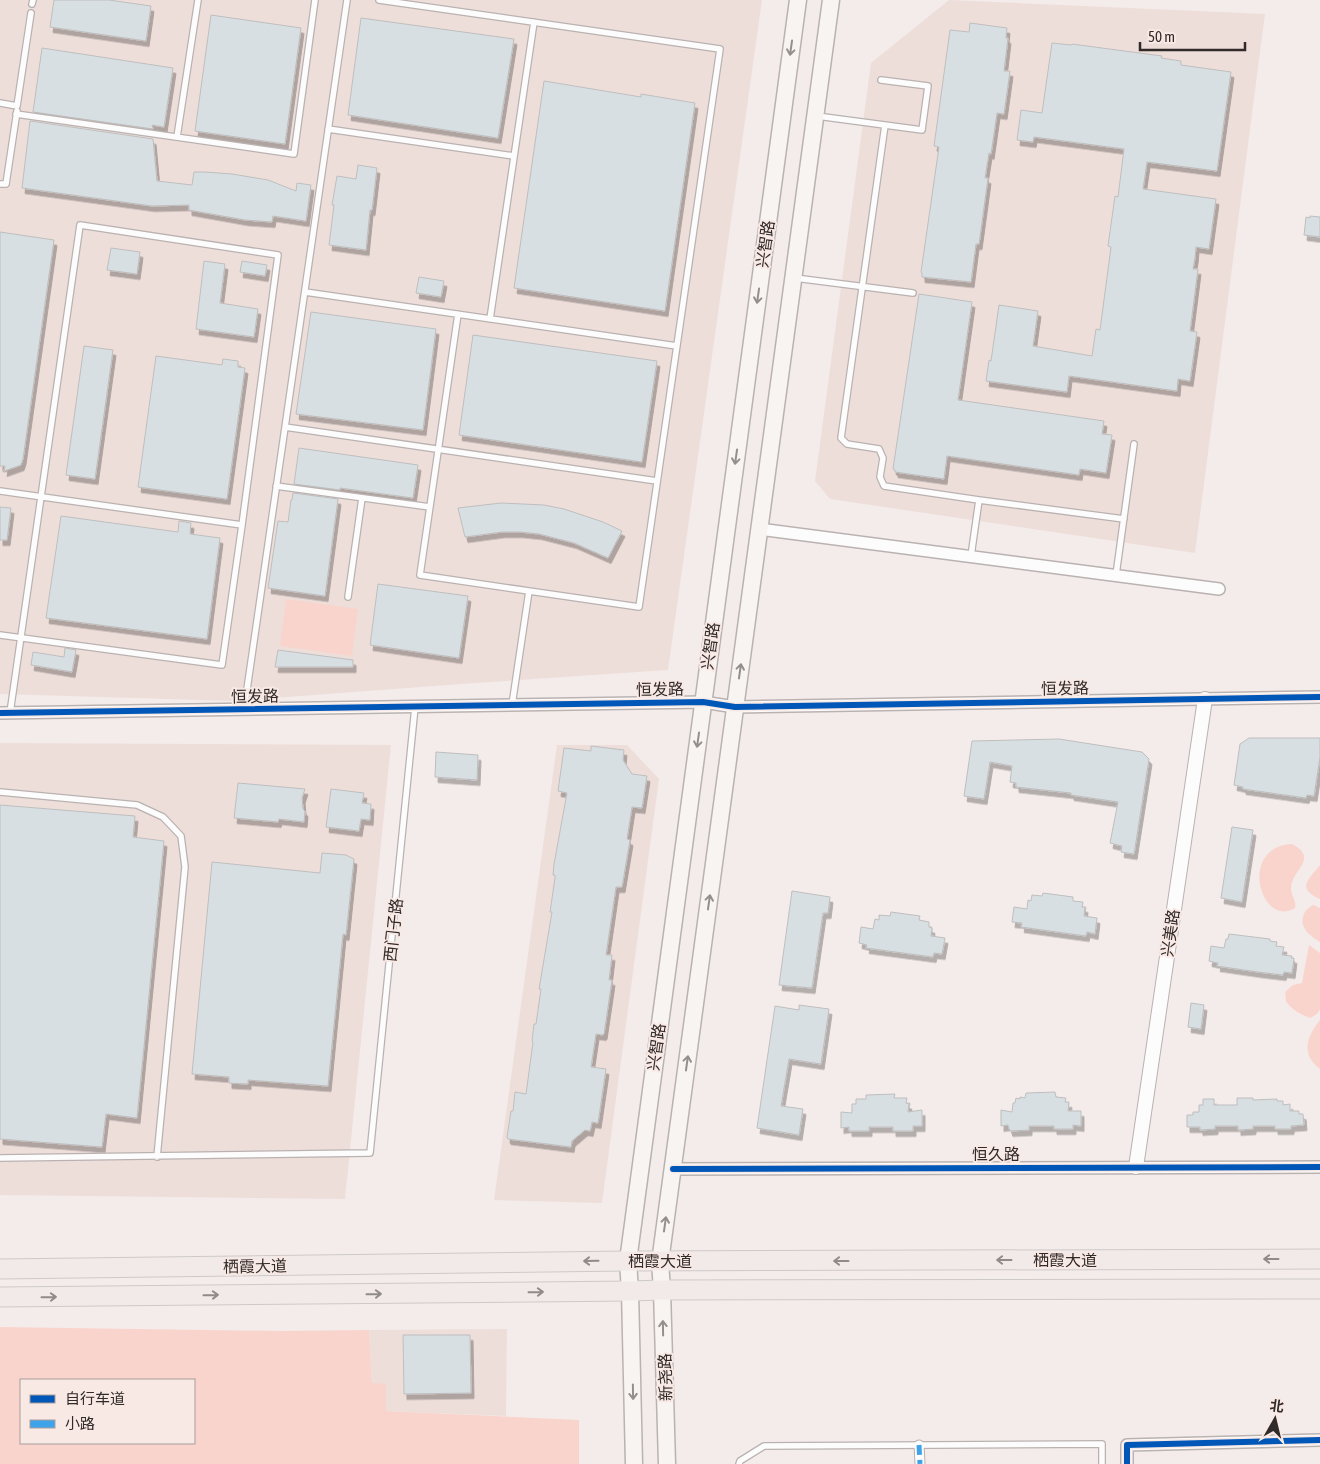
<svg xmlns="http://www.w3.org/2000/svg" width="1320" height="1464" font-family="'Asap Condensed','Noto Sans SC',sans-serif">
<defs>
<filter id="shadow"><feDropShadow dx="3" dy="5.5" stdDeviation="0" flood-color="#0004"/></filter>
</defs>
<rect width="100%" height="100%" fill="#f4ecea"/>
<path fill="#eededa" d="M0,0H762L668,670L461,684L233,701L0,694Z
M949,0L1265,14L1195,553L830,499L815,481L871,63Z
M0,743L391,745L345,1199L0,1195Z
M557,745H627L659,779L602,1203L494,1200Z
M507,1329L506,1416L386,1411V1385L372,1384L369,1330Z"/>
<path fill="#f9d4cc" fill-rule="evenodd" d="M286,599L358,609L352,656L280,646Z
M1292,844C1320,859 1291,870 1291,888C1291,896 1297,901 1295,908C1261,929 1237,847 1292,844Z
M1320,865V899C1296,888 1308,880 1320,865Z
M1314,905L1320,908V942C1315,939 1311,936 1307,932C1299,923 1302,909 1314,905Z
M1309,945L1320,953V1009L1317,1014L1310,1018C1302,1015 1290,1009 1286,1001C1285,998 1286,995 1285,992L1293,985L1302,983Z
M1320,1020V1069C1300,1054 1307,1036 1320,1020Z
M0,1327L281,1331L369,1330L372,1383L386,1384V1411L579,1420V1464H0ZM21,1380H194V1443H21Z"/>
<path fill="#d7dfe3" stroke="#bfbebe" filter="url(#shadow)" d="M54,0H109L151,6L146,41L50,27Z
M211,15L301,28L285,144L195,131Z
M361,18L514,39L498,138L348,115Z
M970,23L1007,28L1006,38H1008L1004,71H1010L1004,114L997,113L991,154L989,153L985,178H988L979,244H976L971,282L922,277V273L921,272L939,147L934,146L950,30L969,32Z
M1052,43L1071,45L1072,44L1162,56L1161,58L1181,61V65L1231,72L1217,171L1147,162L1143,189L1216,199L1209,249L1196,247L1195,258L1193,269H1198L1190,331L1197,332L1190,381L1178,379L1177,391L1069,376L1067,392L986,381L989,360L991,361L999,305L1038,311L1033,346L1092,356L1096,329L1100,330L1111,247L1108,246L1115,196L1118,197L1124,149L1034,137L1033,142L1017,140L1021,110L1042,113Z
M42,48L173,68L164,127L152,125L153,129L33,112Z
M544,81L641,97V94L695,103L665,311L514,288Z
M30,121L153,139L157,181L192,185L194,172H205L232,174L268,180L296,191L297,183L311,185L306,221L273,216L272,222L245,220L189,210V205L152,206L22,188Z
M358,165L377,168L372,210H370L366,250L329,245L334,205H332L337,176L356,179Z
M1310,216L1320,217V237L1304,235L1306,217L1310,218Z
M0,232L54,240L23,459L21,465L4,471L5,466H0Z
M111,248L140,252L137,274L107,270Z
M204,261L225,264L220,303L258,309L254,337L196,329Z
M242,261L267,265L265,276L240,272Z
M419,277L444,281L441,297L416,293Z
M919,294L972,302L958,400L1104,421L1102,434L1112,435L1106,473L1080,469L1079,475L947,456L944,479L895,472V470L893,469Z
M311,312L436,329L423,430L296,414Z
M473,335L657,361L642,462L459,435Z
M84,346L113,350L95,479L66,475Z
M156,356L222,365L223,359L238,361V367L245,368L227,499L138,487Z
M299,448L418,465L413,498L340,488V490L294,484Z
M293,493L338,499L325,596L268,588L278,521L288,522L291,500H292Z
M501,503L544,505L564,509L603,522L622,531L608,558L574,543L539,534L520,532H502L465,537L458,508Z
M0,507L11,508L7,540H0Z
M61,516L178,532L179,521L191,523L190,534L220,538L207,639L46,618Z
M378,584L468,596L459,658L370,645Z
M65,648L76,650L72,672L31,665L33,652L64,657Z
M278,650L353,660V667H275Z
M1249,738H1320V757L1314,796L1307,795L1306,798L1243,789V787L1234,785L1240,744Z
M1059,739L1142,752L1149,759L1134,854L1121,852L1122,846L1110,843L1118,802L1071,795V793L1016,787V783L1010,782L1012,766L990,762L984,799L964,796L972,741Z
M591,746L624,750L623,760L632,774L647,776L642,808L632,807L627,839L630,840L622,887H616L606,955H612L609,980H612L604,1034L603,1035L596,1034L591,1067L606,1069L598,1123L592,1122L590,1131L585,1130L572,1141L571,1147L508,1139L507,1137L511,1111H513L515,1092L526,1094L533,1042L532,1041L534,1024H536L541,989H539L552,912H550L555,878V875H553L554,864L567,793L558,791L564,748L591,751Z
M436,752L478,755L477,780L435,777Z
M238,783L305,789L302,798L303,809L305,811L304,822L279,819L278,822L234,818Z
M331,789L364,793L362,803L371,804L370,820L361,819L359,831L326,827Z
M0,805L135,816L133,837L164,841L137,1118L106,1114L102,1147L0,1139Z
M1232,827L1253,830L1242,902L1221,898Z
M322,853L346,855L354,859L346,935L343,934L328,1086L248,1080V1084L229,1083V1077L192,1074L212,862L320,873Z
M792,891L830,897L828,913H823L812,988L779,985Z
M1043,893L1073,897V901L1083,902L1082,907H1085L1084,916L1097,918L1095,934L1087,932L1086,936L1021,927L1022,923L1012,922L1014,907L1027,909L1028,900L1031,901L1032,895L1042,896Z
M891,912L920,916L919,920L929,922V927L932,928L931,936L945,938L942,954L934,953L933,957L866,948L867,945L859,943L861,927L873,929L875,919L879,920V915L890,916Z
M1229,934L1270,939V941L1277,942L1276,946L1284,947L1282,955L1292,956L1291,958H1294L1292,973L1284,972L1283,975L1258,972L1217,966L1218,963L1209,961L1211,946L1224,948L1226,939H1228Z
M1191,1003L1204,1005L1201,1029L1188,1027Z
M799,1005L829,1009L821,1064L789,1059L781,1106L803,1109L799,1135L757,1128L775,1006L799,1010Z
M1055,1092L1056,1097L1066,1098L1065,1102H1069L1068,1111H1081V1126L1073,1125V1129H1054V1126H1029V1130L1010,1131L1008,1125L1001,1126V1110L1012,1112L1013,1103H1015L1016,1098L1020,1099V1097L1025,1098L1026,1093Z
M895,1094L894,1098H907L906,1103L909,1104L908,1112L922,1110V1126H913V1131H893V1127H869V1131H849V1127L841,1128V1112L852,1113V1104H856V1099H866V1095Z
M1237,1098H1253V1100L1277,1099V1101H1283V1105L1290,1104V1111H1299V1114H1303L1304,1125L1291,1126V1129H1275V1126H1253V1129L1238,1130V1126H1215V1129L1200,1130V1127H1187V1115H1193V1112H1199V1105H1203V1099H1214V1105H1237Z
M403,1335H470L471,1393L404,1394Z"/>
<g fill="none" stroke-linecap="round" stroke-linejoin="round">
<g stroke="#b9b2b1" stroke-width="8">
<path id="service" d="M379,0L720,49L639,607L529,591L512,705
M32,4L33,0
M0,103L17,106L31,13
M16,114L294,154L315,0
M817,116L922,130L928,86L881,80
M885,125L841,438L847,444L879,449L883,458L880,477L884,486L979,500L971,556
M328,129L514,156
M177,137L198,0
M0,184H6L17,111
M795,278L913,293
M305,292L677,346
M458,314L420,575L529,591
M490,319L534,22
M285,427L657,481
M276,486L430,507
M0,491L242,525L278,255L80,225L10,713
M979,500L1124,519
M1116,575L1134,444
M348,597L362,498
M0,635L222,665L242,525
M244,710L347,0
M0,792L137,805L163,817L181,836L185,867L157,1157
M0,1158L370,1153L415,707
M739,1464L740,1461L764,1446L1102,1444V1464"/>
</g>
<g stroke="#b9b2b1" stroke-width="11">
<path id="pedestrian" d="M919,1445L920,1464"/>
</g>
<g stroke="#b9b2b1" stroke-width="14">
<path id="minor" d="M759,529L1219,589
M0,713L703,702L735,707L1320,697
M673,1169L1320,1167
M1127,1464V1445L1320,1440"/>
</g>
<g stroke="#b9b2b1" stroke-width="16">
<path id="tertiary" d="M1136,1167L1205,699"/>
</g>
<g stroke="#b9b2b1" stroke-width="19">
<path id="secondary" d="M634,1464L630,1291L628,1261L798,0
M667,1464L662,1290L660,1262L831,0"/>
</g>
<g stroke="#cec9c9" stroke-width="21">
<path id="primary" d="M0,1269L628,1261L1320,1259
M0,1297L630,1291L662,1290L1320,1289"/>
</g>
<use href="#service" stroke="#fdfcfc" stroke-width="5.5"/>
<use href="#pedestrian" stroke="#fdfcfc" stroke-width="9"/>
<use href="#minor" stroke="#fdfcfc" stroke-width="11"/>
<use href="#tertiary" stroke="#fdfcfc" stroke-width="14"/>
<use href="#secondary" stroke="#f7f4f2" stroke-width="16"/>
<use href="#primary" stroke="#f1eae9" stroke-width="19"/>
<path stroke="#3ea3eb" stroke-width="5" stroke-dasharray="10 5" stroke-linecap="butt" d="M919,1445L920,1464"/>
<g stroke="#f9e9e5" stroke-width="9">
<path id="cycleway" d="M0,713L703,702L735,707L1320,697
M673,1169L1320,1167
M1127,1464V1445L1320,1440"/>
</g>
<use href="#cycleway" stroke="#0057b8" stroke-width="6"/>
</g>
<defs><path id="oneway-shaft" d="M-6 0H5M1.5-3L5.5 0L1.5 3" fill="none" stroke-width="1.6" stroke-linecap="round" stroke-linejoin="round" transform="scale(1.25)"/></defs>
<g stroke="#948f8e">
<use href="#oneway-shaft" transform="translate(791 48) rotate(98)"/>
<use href="#oneway-shaft" transform="translate(758 296) rotate(98)"/>
<use href="#oneway-shaft" transform="translate(736 457) rotate(98)"/>
<use href="#oneway-shaft" transform="translate(740 671) rotate(-82)"/>
<use href="#oneway-shaft" transform="translate(698 740) rotate(98)"/>
<use href="#oneway-shaft" transform="translate(709 902) rotate(-82)"/>
<use href="#oneway-shaft" transform="translate(687 1063) rotate(-82)"/>
<use href="#oneway-shaft" transform="translate(665 1224) rotate(-82)"/>
<use href="#oneway-shaft" transform="translate(663 1328) rotate(-91)"/>
<use href="#oneway-shaft" transform="translate(633 1392) rotate(89)"/>
</g>
<g stroke="#908a89">
<use href="#oneway-shaft" transform="translate(1271 1259) rotate(180)"/>
<use href="#oneway-shaft" transform="translate(1004 1260) rotate(180)"/>
<use href="#oneway-shaft" transform="translate(591 1261) rotate(179)"/>
<use href="#oneway-shaft" transform="translate(841 1261) rotate(180)"/>
<use href="#oneway-shaft" transform="translate(536 1292) rotate(-1)"/>
<use href="#oneway-shaft" transform="translate(374 1294) rotate(-1)"/>
<use href="#oneway-shaft" transform="translate(211 1295) rotate(-1)"/>
<use href="#oneway-shaft" transform="translate(49 1297) rotate(-1)"/>
</g>
<g text-anchor="middle" stroke-width="4" stroke-linejoin="round" paint-order="stroke">
<g font-size="16" fill="#302a29" stroke="#f9e9e5">
<text transform="translate(765 244) rotate(-82)" y="6">兴智路</text>
<text transform="translate(710 646) rotate(-82)" y="6">兴智路</text>
<text transform="translate(1065 688) rotate(-1)" y="6">恒发路</text>
<text transform="translate(660 689) rotate(-1)" y="6">恒发路</text>
<text transform="translate(255 696) rotate(-1)" y="6">恒发路</text>
<text transform="translate(393 930) rotate(-84)" y="6">西门子路</text>
<text transform="translate(1170 933) rotate(-82)" y="6">兴美路</text>
<text transform="translate(656 1047) rotate(-82)" y="6">兴智路</text>
<text x="996" y="1160">恒久路</text>
<text x="1065" y="1266">栖霞大道</text>
<text x="660" y="1267">栖霞大道</text>
<text transform="translate(255 1266) rotate(-1)" y="6">栖霞大道</text>
<text transform="translate(665 1377) rotate(-91)" y="6">新尧路</text>
</g>
</g>
<rect x="20" y="1379" width="175" height="65" fill="#f9e9e5" stroke="#a99d9a"/>
<rect x="30" y="1395" width="25" height="8" fill="#0057b8" stroke="#a99d9a"/>
<text x="65" y="1404" font-size="15" fill="#302a29">自行车道</text>
<rect x="30" y="1420" width="25" height="8" fill="#3ea3eb" stroke="#a99d9a"/>
<text x="65" y="1429" font-size="15" fill="#302a29">小路</text>
<g transform="translate(1275 1419) rotate(8)" stroke="#f9e9e5" stroke-width="4" paint-order="stroke">
<path d="M0-4L9 19L0 12L-9 19Z" fill="#302a29"/>
<text y="-8" font-size="14" font-weight="bold" text-anchor="middle" fill="#302a29">北</text>
</g>
<path d="M1140 42v8h105v-8" fill="none" stroke="#302a29" stroke-width="2.5"/>
<text x="1148" y="42" font-size="15" fill="#302a29" stroke="#f9e9e5" stroke-width="4" paint-order="stroke">50 m</text>
</svg>
